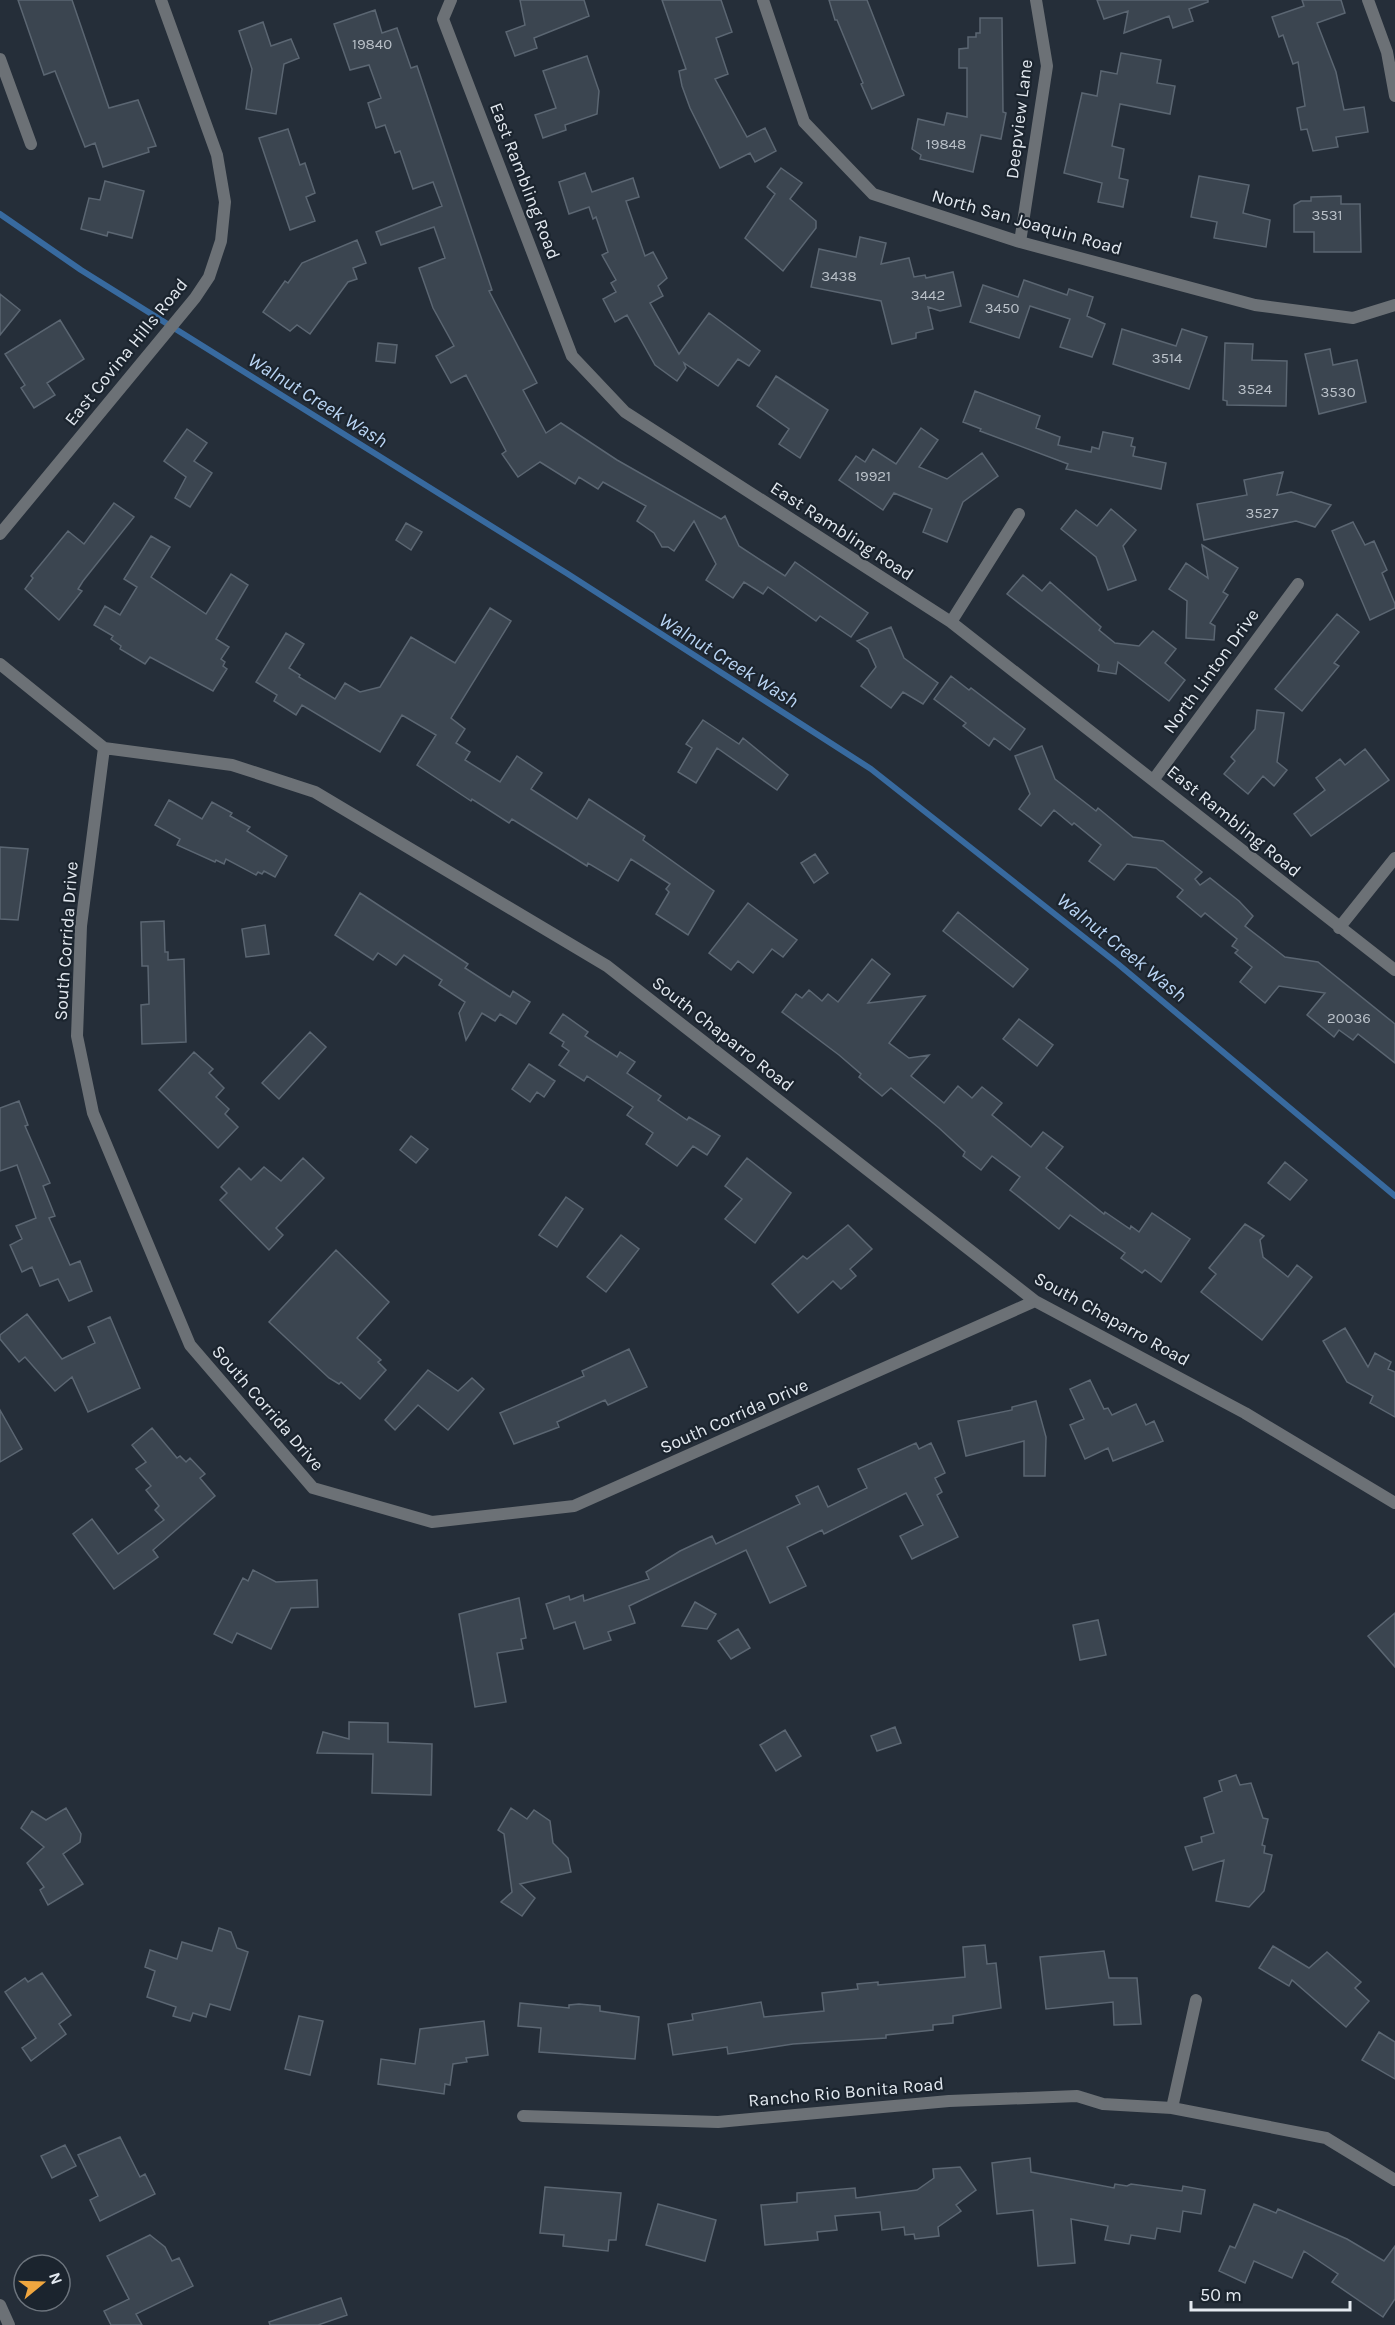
<svg xmlns="http://www.w3.org/2000/svg" width="1395" height="2325" font-family="Karla,sans-serif">
<rect width="100%" height="100%" fill="#252e39"/>
<g fill="none" stroke-linecap="round" stroke-linejoin="round">
<path stroke="#386a9f" stroke-width="6" d="M0,214L81,270L568,574L871,769L1118,964L1395,1196"/>
</g>
<path fill="#3b4550" stroke="#5b6672" stroke-width="1.5" d="M18,0H72L109,108L138,100L156,146L148,148L149,152L103,167L95,143L85,147L55,71L44,75Z
M520,0H584L589,16L534,38L537,48L515,56L506,32L525,25Z
M662,0H721L732,32L716,38L728,74L715,79L747,137L765,128L776,151L755,162L750,153L720,168L690,108L682,86L679,71L686,69Z
M829,0H867L904,95L872,109L861,84L863,83L837,20H835Z
M1097,0H1208V2L1189,9L1193,21L1173,28L1169,16L1124,33L1128,11L1104,19Z
M1302,0H1341L1345,13L1317,23L1336,72L1344,110L1364,107L1368,132L1336,137L1338,147L1313,151L1307,129L1301,130L1297,108L1305,106L1298,62L1293,64L1283,35L1279,37L1272,17L1304,6Z
M375,10L382,33L397,28L411,68L417,66L492,290L489,291L537,383L523,390L546,433L561,423L617,460L721,519L725,516L739,546L785,576L795,562L868,613L851,637L820,616L816,621L768,587L763,594L744,582L733,598L706,580L716,564L694,521L674,551L668,547H662L654,533L637,521L646,506L603,482L598,489L579,477L575,484L540,462L518,477L502,454L506,451L466,375L451,383L436,356L454,346L433,308L419,268L445,258L434,227L381,245L376,232L442,206L433,182L413,189L400,151L395,153L385,125L376,128L368,103L381,98L369,65L350,70L334,24Z
M980,18H1002L1003,112L1006,113L1001,139L981,135L973,172L920,159L921,155L912,149L918,119L944,125L947,113L967,117V68H959V49L968,48V37H976V33H980Z
M263,22L271,46L291,39L299,58L284,64L276,114L246,109L252,69L239,31Z
M1121,53L1161,60L1157,83L1175,86L1170,114L1120,104L1112,146L1124,149L1119,178L1128,180L1123,207L1098,202L1102,183L1064,173L1082,93L1097,96L1101,71L1117,74Z
M587,56L599,91L597,114L565,125L566,130L543,138L535,115L556,108L543,71Z
M288,129L300,165L305,163L315,193L306,197L315,221L290,230L259,138Z
M781,168L802,183L790,199L816,221V228L783,271L745,238L775,194L767,187Z
M585,173L592,192L633,178L639,197L626,201L645,256L653,252L667,278L658,286L663,296L650,303L679,354L709,313L760,351L749,366L738,359L718,386L684,363L686,368L677,381L655,365L627,315L615,322L603,299L616,292L611,283L616,280L602,255L608,252L596,217L593,219L589,207L569,214L559,182Z
M1199,176L1249,185L1243,213L1270,220L1266,247L1214,238L1217,222L1191,217Z
M105,181L144,191L132,238L108,232L107,236L81,229L89,198L100,200Z
M1341,196V204H1360L1361,252H1314V232H1294V205L1301,201H1311V197Z
M860,237L886,243L881,264L909,258L914,277L925,275L926,278L953,272L961,306L940,311L928,307L933,329L916,333V338L892,344L881,301L811,287L819,249L856,257Z
M357,240L366,263L353,268L357,279L348,282L310,334L297,325L290,331L263,312L285,281L288,283L302,263Z
M1024,280L1067,295L1069,289L1093,297L1087,316L1105,324L1092,357L1060,347L1070,319L1030,306L1019,338L970,322L983,285L1018,297Z
M0,294L20,310L0,335Z
M60,320L84,359L47,383L55,395L34,408L21,388L25,385L5,354Z
M1122,329L1176,346L1182,329L1207,337L1189,389L1113,364Z
M378,343L397,345L395,363L376,361Z
M1225,343L1253,344L1252,360L1287,361L1286,406L1227,405V401L1223,400Z
M1330,349L1333,365L1357,360L1366,402L1319,414L1305,354Z
M776,376L828,410L800,458L779,444L789,429L757,406Z
M975,391L1040,416L1036,428L1060,437L1058,445L1091,452L1092,447L1099,449L1103,432L1133,438L1131,446L1135,447L1133,456L1166,463L1161,489L1066,469L1068,464L980,431L981,429L963,422Z
M921,428L938,440L919,467L947,479L982,453L998,476L963,502L947,542L923,532L932,509L894,493L883,510L839,480L856,456L865,462L873,449L896,464Z
M187,429L207,443L194,461L212,473L190,507L175,498L186,477L164,461Z
M1283,472L1277,495L1291,492L1331,505L1315,527L1296,521L1204,540L1197,504L1247,495L1244,480Z
M114,503L134,517L83,581L78,589L82,591L59,620L25,589L33,578L31,576L68,531L84,544Z
M1111,509L1136,530L1123,546L1136,580L1108,590L1096,557L1061,529L1076,510L1097,526Z
M1353,522L1365,545L1374,541L1387,570L1382,573L1395,604V608L1370,620L1332,531Z
M406,523L422,532L411,550L396,540Z
M151,536L170,547L151,577L206,614L231,574L248,585L216,639L229,647L221,659L225,662L223,666L227,669L213,691L150,657L145,664L120,649L121,646L111,639L113,636L94,625L105,606L120,615L137,587L124,579Z
M1202,545L1238,568L1223,592L1228,595L1210,623L1215,626L1214,640L1186,638L1187,601L1169,589L1186,563L1208,578Z
M1023,575L1042,591L1050,582L1101,627L1099,630L1115,643L1139,646L1153,631L1176,649L1165,663L1185,680L1169,701L1118,662L1116,674L1098,671L1099,665L1007,594Z
M490,608L511,621L451,718L465,729L456,743L470,752L465,760L500,782L517,756L542,773L531,789L577,819L589,799L645,836L643,840L714,891L688,935L656,914L669,892L666,889L670,884L631,859L618,881L588,863L587,866L512,819L509,823L472,799L471,801L417,765L436,735L402,715L380,752L302,705L296,715L274,701L277,695L256,682L286,633L304,644L289,668L300,675L299,677L335,699L345,683L360,692L380,687L411,637L455,663Z
M1337,614L1359,632L1334,663L1339,666L1302,711L1275,689Z
M891,627L904,658L938,683L923,704L903,692L891,708L861,686L876,667L868,649L857,641Z
M951,676L969,690L971,688L1025,729L1010,750L994,738L989,746L963,726L966,723L934,699Z
M1257,710L1284,713L1277,762L1287,770L1274,786L1263,776L1248,794L1224,774L1235,761L1231,757L1255,729Z
M703,720L739,744L743,738L788,775L777,790L717,748L696,783L678,772L692,748L686,744Z
M1042,746L1055,779L1096,811L1098,808L1133,837L1163,841L1202,872L1195,879L1200,885L1210,878L1239,901L1253,916L1245,926L1285,957L1318,962L1395,1024V1063L1358,1034L1353,1040L1339,1030L1334,1037L1307,1015L1325,993L1279,986L1265,1003L1240,982L1252,967L1235,953L1238,950L1232,946L1237,939L1205,913L1201,917L1177,897L1183,890L1156,868L1127,864L1114,880L1089,861L1101,845L1074,823L1072,825L1054,810L1041,826L1019,809L1030,794L1015,756Z
M1365,749L1389,780L1311,836L1294,814L1325,790L1316,778L1340,759L1345,765Z
M169,800L202,819L212,802L232,813L230,816L250,827L247,831L287,856L275,877L264,871L262,874L258,872L256,875L226,859L224,864L216,860L215,862L177,845L180,839L155,825Z
M0,847L28,849L18,920L0,919Z
M815,854L828,873L814,883L801,863Z
M360,893L468,964L465,968L510,997L513,991L530,1002L516,1024L500,1014L495,1021L482,1013L466,1040L459,1013L465,1002L439,985L442,980L404,955L396,965L378,953L373,960L335,935Z
M748,903L797,940L783,957L772,949L753,973L738,961L731,970L709,953Z
M958,912L1028,969L1013,987L943,931Z
M164,921L165,952H168V960L184,959L186,1042L142,1044L141,1005L149,1004L148,966H142L141,922Z
M265,925L269,954L246,957L242,929Z
M872,959L890,974L868,1003L925,996L889,1043L909,1058L929,1055L911,1076L944,1103L958,1086L972,1098L982,1087L1002,1103L992,1115L1031,1147L1043,1132L1063,1147L1046,1168L1104,1214L1105,1212L1130,1229L1131,1226L1139,1232L1152,1213L1190,1239L1161,1282L1145,1270L1142,1273L1121,1258L1125,1253L1070,1215L1059,1229L1010,1190L1020,1177L992,1156L981,1170L963,1156L965,1152L939,1128L891,1088L882,1096L859,1077L861,1074L839,1055L782,1012L796,994L802,998L809,990L822,1001L828,994L838,1002Z
M563,1014L588,1032L585,1036L617,1057L620,1052L635,1062L627,1073L661,1096L658,1100L687,1120L689,1117L720,1136L707,1155L693,1146L677,1166L646,1144L653,1133L627,1115L633,1107L587,1076L584,1081L559,1065L569,1051L562,1046L564,1042L550,1033Z
M1019,1019L1053,1045L1037,1066L1003,1039Z
M310,1032L326,1047L279,1099L262,1083Z
M194,1052L213,1069L209,1073L224,1088L216,1097L229,1109L225,1114L238,1127L218,1148L159,1090Z
M529,1064L555,1081L544,1097L537,1092L530,1102L512,1089Z
M19,1101L28,1125L25,1126L50,1183L43,1186L55,1216L49,1218L70,1265L80,1261L92,1291L69,1301L58,1279L40,1286L32,1267L22,1272L10,1245L22,1239L16,1226L36,1218L17,1165L0,1171V1108Z
M411,1136L428,1149L416,1163L400,1150Z
M303,1158L324,1178L276,1228L283,1235L269,1250L220,1200L227,1193L221,1187L239,1168L251,1180L264,1167L281,1181Z
M747,1158L791,1193L755,1243L725,1219L742,1199L725,1186Z
M1285,1162L1307,1180L1290,1200L1268,1183Z
M566,1197L583,1209L557,1247L539,1235Z
M1245,1224L1264,1236L1260,1240L1263,1257L1288,1277L1297,1265L1312,1277L1262,1340L1201,1292L1216,1274L1209,1268Z
M848,1225L872,1249L850,1269L856,1276L841,1289L833,1281L798,1313L772,1284L803,1256L807,1259Z
M621,1235L639,1249L606,1292L587,1277Z
M336,1250L389,1302L357,1338L381,1360L378,1362L386,1370L360,1399L341,1382L339,1384L329,1378L269,1322Z
M27,1314L62,1359L95,1343L88,1327L110,1317L140,1388L88,1412L72,1377L55,1391L25,1357L19,1362L0,1339V1335Z
M1345,1328L1368,1367L1375,1353L1391,1362L1388,1369L1395,1372V1417L1370,1403L1373,1396L1347,1382L1323,1341Z
M629,1349L647,1387L608,1405L605,1400L557,1422L559,1427L514,1444L500,1413L584,1376L582,1371Z
M428,1370L458,1391L472,1378L484,1389L448,1430L418,1405L395,1430L385,1420Z
M1090,1380L1104,1409L1108,1408L1112,1415L1136,1404L1146,1425L1154,1421L1163,1441L1113,1461L1108,1448L1085,1459L1070,1425L1084,1419L1070,1389Z
M1036,1401L1046,1437L1045,1476H1024V1441L966,1456L958,1421L1012,1410V1407Z
M0,1410L22,1449L0,1462Z
M152,1428L177,1458L180,1456L186,1462L190,1458L205,1474L200,1478L215,1496L153,1550L158,1557L114,1589L73,1534L92,1519L118,1554L164,1520L155,1510L159,1506L146,1490L151,1486L136,1469L146,1462L132,1445Z
M916,1443L919,1449L931,1443L945,1473L935,1478L942,1492L937,1495L958,1537L912,1559L900,1536L923,1525L906,1493L824,1534L822,1530L787,1547L806,1586L770,1603L746,1550L629,1606L635,1623L608,1632L611,1640L584,1649L575,1622L554,1629L546,1604L569,1596L570,1600L583,1595L584,1601L649,1579L646,1572L680,1551L712,1536L716,1544L800,1504L796,1496L818,1486L828,1507L867,1488L858,1469Z
M253,1570L276,1582L317,1580L318,1607L291,1608L271,1649L237,1633L232,1643L214,1634L243,1578L248,1581Z
M519,1598L526,1638L521,1639L523,1649L497,1653L506,1702L475,1707L459,1614Z
M695,1602L716,1614L707,1629L682,1626Z
M1395,1613V1667L1368,1636Z
M1098,1620L1106,1655L1080,1660L1073,1625Z
M738,1629L750,1648L731,1659L718,1641Z
M349,1722L388,1723V1742L432,1744L431,1795L372,1793L373,1754L317,1753L323,1732L349,1739Z
M895,1727L901,1743L877,1751L871,1736Z
M785,1730L801,1756L776,1771L760,1745Z
M1236,1775L1240,1785L1251,1783L1263,1818L1268,1819L1262,1845L1265,1846L1264,1853L1272,1855L1264,1891L1249,1907L1216,1901L1224,1860L1193,1870L1185,1847L1202,1842L1201,1837L1214,1833L1204,1798L1222,1791L1219,1781Z
M66,1808L81,1834L80,1842L63,1854L83,1884L48,1905L40,1890L44,1887L27,1863L44,1847L21,1828L32,1811L46,1820Z
M511,1808L527,1819L534,1810L550,1821L553,1843L568,1858L571,1872L520,1884L535,1898L522,1916L501,1902L512,1892L504,1834L498,1830Z
M219,1928L231,1932L237,1948L248,1952L230,2010L210,2004L206,2017L193,2013L190,2021L173,2016L176,2007L147,1997L155,1971L145,1967L150,1950L177,1959L182,1942L212,1951Z
M985,1945L987,1964L996,1963L1001,2008L953,2016V2023L933,2025V2030L886,2035V2038L793,2044L728,2054L727,2047L673,2055L668,2024L693,2020L692,2014L761,2002L764,2017L824,2011L822,1993L858,1989L857,1984L878,1982V1985L965,1977L963,1947Z
M1273,1946L1309,1968L1327,1952L1361,1982L1355,1988L1369,2001L1346,2027L1292,1980L1289,1986L1259,1968Z
M1104,1951L1109,1978H1137L1141,2024L1114,2025L1113,2002L1046,2009L1040,1957Z
M42,1973L71,2015L59,2024L66,2034L31,2061L22,2048L36,2038L5,1992L25,1978L28,1982Z
M520,2003L569,2008V2005L579,2004L600,2006V2011L639,2017L635,2059L539,2052L541,2028L518,2026Z
M299,2016L323,2021L310,2075L285,2069Z
M484,2021L488,2055L466,2058L467,2062L453,2064L450,2085L445,2084L444,2094L378,2084L381,2059L415,2064L420,2029Z
M1379,2032L1395,2042V2079L1362,2060Z
M120,2137L140,2177L145,2174L155,2194L100,2221L90,2200L98,2196L78,2155Z
M65,2145L76,2166L52,2178L41,2156Z
M1030,2158L1031,2172L1114,2188L1115,2184L1127,2186L1131,2184L1182,2191L1183,2186L1205,2190L1201,2214L1183,2211L1180,2232L1157,2228L1155,2239L1131,2235L1129,2244L1105,2240L1108,2226L1071,2219L1075,2263L1038,2266L1033,2210L997,2214L992,2163Z
M960,2167L976,2190L956,2205L961,2211L938,2227L939,2236L915,2239L914,2234L905,2235L904,2227L882,2230L880,2212L835,2216L837,2230L817,2232L818,2240L765,2245L761,2205L797,2202V2193L855,2188L856,2198L917,2190L934,2178L933,2169Z
M545,2187L621,2193L616,2240H609L608,2251L563,2246L564,2235L540,2233Z
M658,2204L716,2220L705,2261L646,2245Z
M1254,2204L1276,2213L1278,2209L1347,2239L1384,2261L1395,2246V2299L1383,2317L1332,2282L1338,2274L1304,2251L1292,2278L1254,2261L1245,2283L1219,2271L1230,2246L1235,2248Z
M150,2235L165,2247L172,2261L179,2258L193,2286L136,2314L142,2325H111L104,2311L129,2299L107,2256Z
M341,2298L347,2315L318,2325H270L269,2322Z"/>
<g fill="none" stroke-linecap="round" stroke-linejoin="round">
<path stroke="#6c7176" stroke-width="12" d="M451,0L443,19L572,356L625,412L951,622L1395,970
M763,0L804,122L873,194L1020,242L1255,305L1353,318L1395,305
M1368,0L1387,52L1395,96
M0,59L31,144
M1020,242L1047,66L1036,0
M951,622L1019,514
M0,664L104,748L232,765L315,792L607,966L1035,1301L1245,1413L1395,1503
M104,748L81,926L77,1036L93,1113L190,1345L313,1488L432,1522L574,1506L1035,1301
M1154,779L1298,584
M1339,928L1395,858
M1196,2000L1172,2108L1326,2138L1395,2180
M523,2116L718,2122L949,2101L1077,2096L1103,2104L1172,2108"/>
<path stroke="#6c7176" stroke-width="12" d="M0,534L195,298L209,277L221,241L225,202L217,155L161,0
M0,2305L9,2325"/>
</g>
<g text-anchor="middle" stroke-width="4.5" stroke-linejoin="round" paint-order="stroke">
<g font-size="15" fill="#b9c0c8">
<text x="372" y="49">19840</text>
<text x="946" y="149">19848</text>
<text x="1327" y="220">3531</text>
<text x="839" y="281">3438</text>
<text x="928" y="300">3442</text>
<text x="1002" y="313">3450</text>
<text x="1167" y="363">3514</text>
<text x="1255" y="394">3524</text>
<text x="1338" y="397">3530</text>
<text x="873" y="481">19921</text>
<text x="1262" y="518">3527</text>
<text x="1349" y="1023">20036</text>
</g>
<g font-size="18" fill="#e3e9f0" stroke="#1b242e">
<text transform="translate(1019 119) rotate(-83)" y="6">Deepview Lane</text>
<text transform="translate(525 181) rotate(69)" y="6">East Rambling Road</text>
<text transform="translate(1027 222) rotate(16)" y="6">North San Joaquin Road</text>
<text transform="translate(126 352) rotate(-51)" y="6">East Covina Hills Road</text>
<text transform="translate(842 531) rotate(33)" y="6">East Rambling Road</text>
<text transform="translate(1211 671) rotate(-54)" y="6">North Linton Drive</text>
<text transform="translate(1234 821) rotate(39)" y="6">East Rambling Road</text>
<text transform="translate(66 941) rotate(-86)" y="6">South Corrida Drive</text>
<text transform="translate(723 1034) rotate(38)" y="6">South Chaparro Road</text>
<text transform="translate(1112 1319) rotate(29)" y="6">South Chaparro Road</text>
<text transform="translate(268 1408) rotate(49)" y="6">South Corrida Drive</text>
<text transform="translate(734 1416) rotate(-24)" y="6">South Corrida Drive</text>
<text transform="translate(846 2092) rotate(-5)" y="6">Rancho Rio Bonita Road</text>
</g>
<g font-size="20" font-style="italic" fill="#bad5f4" stroke="#1b242e">
<text transform="translate(318 400) rotate(32)" y="7">Walnut Creek Wash</text>
<text transform="translate(729 660) rotate(32)" y="7">Walnut Creek Wash</text>
<text transform="translate(1122 947) rotate(39)" y="7">Walnut Creek Wash</text>
</g>
</g>
<g transform="translate(42 2283) rotate(71)"><circle r="28" fill="#1b242e" stroke="#6b737c" stroke-width="1.5"/>
<path d="M0-4.5L10 22L0 15L-10 22Z" fill="#f0a63f"/>
<text y="-9" font-size="16" font-weight="bold" text-anchor="middle" fill="#e3e9f0">N</text>
</g>
<path d="M1191 2301v9h159v-9" fill="none" stroke="#e3e9f0" stroke-width="3"/>
<text x="1200" y="2301" font-size="18" fill="#e3e9f0" stroke="#1b242e" stroke-width="4.5" paint-order="stroke">50 m</text>
</svg>
